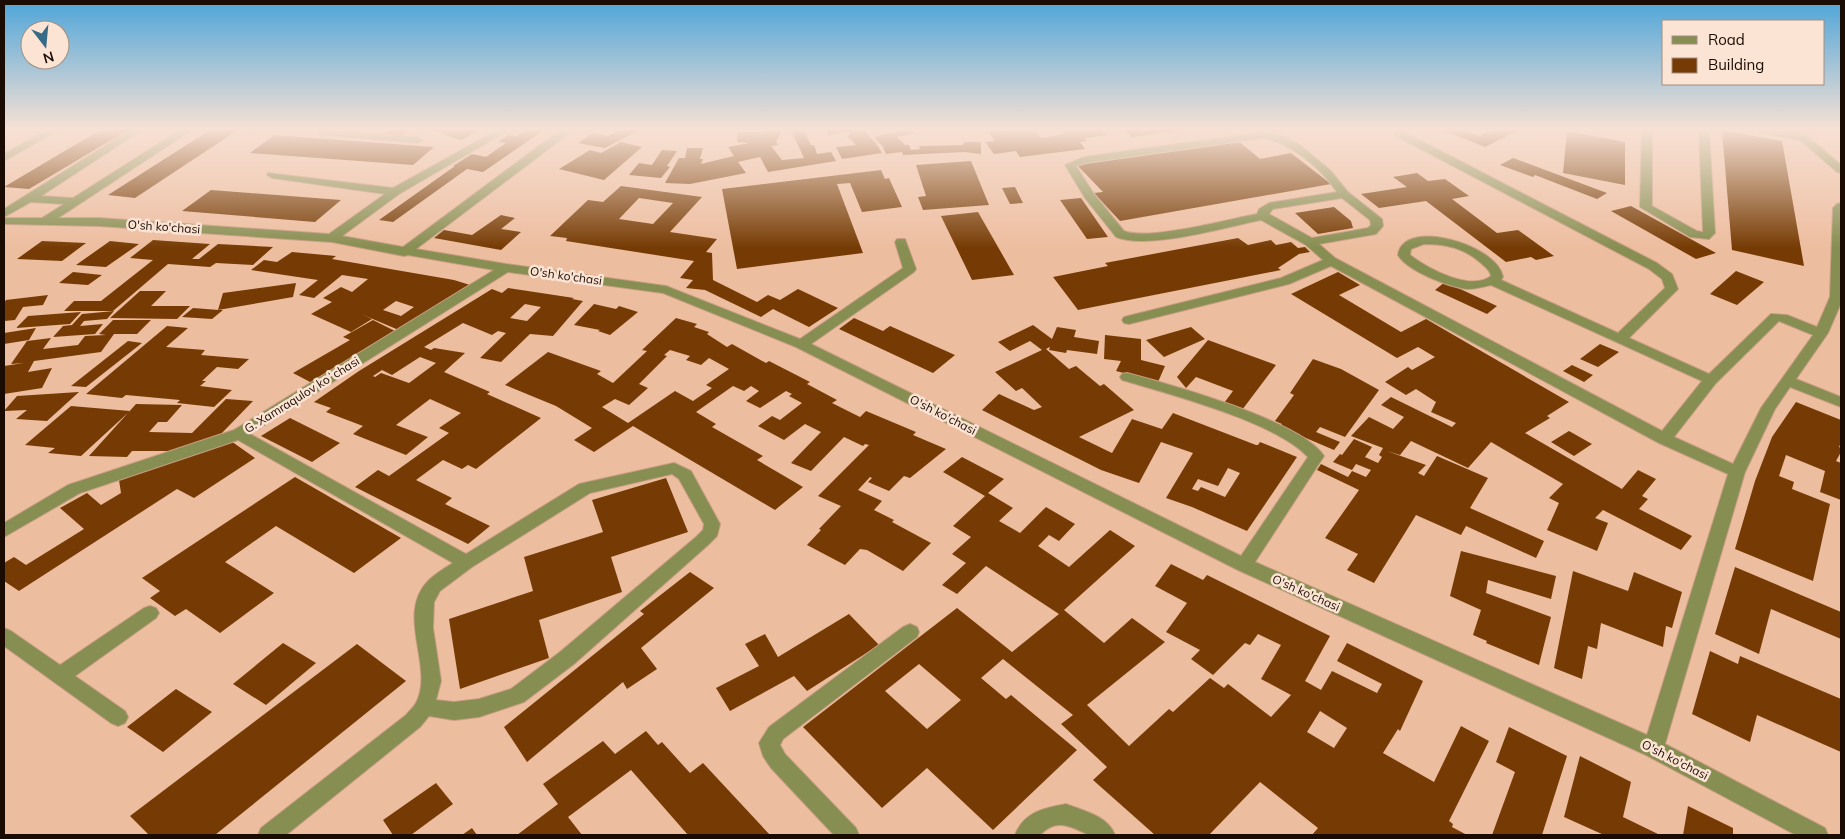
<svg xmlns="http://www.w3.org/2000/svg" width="1845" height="839" font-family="Mulish,sans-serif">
<rect width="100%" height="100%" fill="#edbd9f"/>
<path fill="#763b04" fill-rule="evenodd" d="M100,130H128L29,189L4,187Z
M210,130H238L135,198L108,195Z
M390,130H409L402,135L385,134Z
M436,130H480L461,140L434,131Z
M526,130H544L483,172L467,169L393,222L379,220L455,166H453L472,154L486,157L506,143L498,142L508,135L517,136Z
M619,130H639L605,148L578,143L593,133L608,136Z
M762,130H780L781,133L776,141L778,145L771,146L782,160L804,158L791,130H804L811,145H814L817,154L831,152L836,161L768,172L760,157L738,162L746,173L690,184L665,183L679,158H685L687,148H703L700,159H703L701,164L713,161L734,156L728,147L750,143L737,142L738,132H763Z
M826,130H870L865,132L875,142L882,153L842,159L836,147L856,145L847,136L851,135L849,132L829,135Z
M903,130H912L915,133L897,137L905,145H909L911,150L920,149L919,146L963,145L964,142H981V154L964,152L903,155L902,152L886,154L883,147L874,137Z
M1005,130H1035L1041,138L1065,134L1062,131L1067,130H1102L1107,135L1084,138L1087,141L1080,142L1085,149L1020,157L1016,151L994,154L985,142L995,141L989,132Z
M1125,130H1177V131L1132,137Z
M1443,130H1464L1479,136L1492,130H1519L1485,147Z
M1722,130L1782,141L1804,266L1732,250Z
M1567,131L1625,142V185L1563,173Z
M274,135L434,147L413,165L250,153Z
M1236,139L1260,159L1291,153L1331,184L1120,221L1094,193L1103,192L1077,165Z
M621,142L642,147L604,180L559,169L590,150L601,153Z
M662,150L677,151L667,166L670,167L661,178L629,175L639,163L652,165Z
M1513,158L1607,193L1597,199L1535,175L1533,177L1500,165Z
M971,161L989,205L923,210L918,197L926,196L916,165Z
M881,170L885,179L889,178L902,207L862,212L850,183L837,184L863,253L737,269L722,189Z
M1417,173L1428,181L1445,179L1469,196L1452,199L1497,233L1518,230L1554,256L1536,260L1531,257L1506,262L1426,201L1379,208L1361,194L1407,187L1393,177Z
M621,186L702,197L670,232L717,239L706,252L712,253L713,280L757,302L768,295L780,300L798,289L838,308L809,327L773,309L761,317L705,290L686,288L693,280L680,278L694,261L566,241L567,238L550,236L588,200L603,202ZM639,198L673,203L653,224L619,219Z
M1015,187L1023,203L1010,204L1002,188Z
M211,190L341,200L315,222L182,211Z
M1081,198L1108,237L1087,239L1060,200Z
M1631,206L1716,253L1696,259L1611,211Z
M1334,207L1351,221L1353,228L1318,234L1295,213Z
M978,212L1014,275L972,280L941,216Z
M501,215L515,218L501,229L521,232L501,250L434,238L444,230L472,235Z
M1238,238L1248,245L1271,240L1276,245L1291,242L1298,248L1305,247L1310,252L1299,254L1278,268L1281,270L1078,310L1053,277L1108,266L1105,263Z
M153,240L210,244L192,259H199L218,244L273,247L253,265L216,263L210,267L168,264L113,311H64L74,301H101L153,260L130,258Z
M42,241L86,243L62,261L17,259Z
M110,241L139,244L106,267L76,265Z
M292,252L336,256L332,259L454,280L470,285L401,331L361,314L372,319L351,332L311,314L332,302L323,298L341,287L352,292L368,279L342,275L314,298L299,295L318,280L251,270L264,260L277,262ZM396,301L414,307L401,316L383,310Z
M1736,271L1764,282L1737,305L1710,294Z
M73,272L102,275L88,285L59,283Z
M1338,272L1360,285L1339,295L1401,332L1426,319L1569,402L1547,416L1550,418L1525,433L1622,489L1638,470L1656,479L1642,496L1648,499L1639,509L1692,536L1681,550L1603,510L1595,518L1608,523L1597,551L1547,530L1559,503L1549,498L1563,484L1491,442L1468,468L1411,441L1400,455L1387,451L1426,465L1418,473L1424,476L1437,456L1488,478L1470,508L1544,541L1536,558L1466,526L1461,535L1416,515L1374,583L1347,570L1358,554L1325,538L1359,490L1317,470L1321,464L1348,477L1352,471L1366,477L1371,470L1356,464L1352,470L1333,462L1340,454L1342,455L1354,439L1372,447L1365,457L1378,463L1382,457L1379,455L1383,448L1351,436L1369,417L1393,429L1404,417L1381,405L1391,397L1452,427L1456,423L1431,412L1436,402L1416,389L1406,395L1385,382L1408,367L1412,370L1435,357L1418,347L1397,358L1291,294Z
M1445,282L1497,306L1487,314L1435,290Z
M296,283L293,297L218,310L223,293Z
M508,288L574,298L572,299L583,301L553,336L530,334L501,362L480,358L506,333L498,331L492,335L463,323L424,347L431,350L434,348L465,353L444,372L490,392L487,394L541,418L476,469L468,465L462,469L443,460L416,480L452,498L445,504L490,526L468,544L355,487L378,470L389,476L449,433L439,428L461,413L430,399L396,425L428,437L406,455L353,434L363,426L326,412L331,408L314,402L359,371L492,289L502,293ZM525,304L541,307L527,321L510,318ZM420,357L436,363L409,383L381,373L375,377L373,376L382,370L392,375Z
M140,291H166L151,306H190L177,319L110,318Z
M48,295L43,305L23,307L15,320L4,321V303L6,300Z
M594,304L616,309L619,306L638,312L610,335L598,331L600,330L574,325Z
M193,308L219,310H223L212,319L182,317Z
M114,311L107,319L84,321L80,326L103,324L95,334L53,337L63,326L72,325L82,314Z
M81,312L70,324L16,328L28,316Z
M676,318L697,324L694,327L709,332L707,334L727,347L732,344L766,363L769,361L810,382L807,384L837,400L832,403L860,417L866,411L916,432L913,435L946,449L910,478L904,476L889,491L868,482L872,478L870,477L858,490L882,501L874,510L894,520L892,522L931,543L903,571L867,550L860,549L845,565L807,545L821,530L819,529L841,506L818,496L869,445L865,444L863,446L844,437L811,471L791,463L821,432L805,424L784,440L758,426L772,416L780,420L802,403L789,396L792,394L786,391L760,408L746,401L759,391L751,386L744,391L733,386L696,412L716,424L712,427L763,456L757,460L803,487L775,510L633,426L594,452L574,440L592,428L556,406L505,385L548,352L601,371L597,374L613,383L647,351L642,350ZM670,350L690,356L686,360L701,365L709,358L729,369L706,385L712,388L693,401L675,391L628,423L602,407L615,399L629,405L648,388L639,384L667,356L664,355Z
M854,318L883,331L890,326L955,355L933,373L839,329Z
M113,320H151L137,334H114L101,352L34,361L28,372L52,368L42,388L4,394V366L24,363L11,364L27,341L51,338L43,349L78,345L85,336L106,335L99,334Z
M373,320L399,333L312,383L293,373L350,340L343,337Z
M1033,325L1052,339L1057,327L1076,330L1074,337L1099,341L1097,354L1067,350L1066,353L1049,350L1050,347L1046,349L1069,369L1076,366L1100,386L1104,384L1134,410L1079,437L1112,453L1132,419L1162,429L1173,413L1256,445H1258L1260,442L1297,457L1247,531L1192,507L1166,498L1193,453L1161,442L1139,483L1101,470L982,410L999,394L1034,410L1042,407L1022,388L1016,391L995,372L1042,350L1030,341L1010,351L998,342ZM1228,468L1240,473L1225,497L1201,487L1198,491L1192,489L1198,479L1218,486Z
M167,326L188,328L166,347L205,350L201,355L249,359L238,369L217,367L202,381H206L200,386L232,390L214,407L177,403L180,400L126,395L122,398L86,394Z
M1191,327L1205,339L1164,357L1146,340Z
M36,328L29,340L4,344V333Z
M1105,335L1141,339V360L1165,366L1158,382L1116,371L1121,361L1104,359Z
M1208,340L1276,365L1242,410L1224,403L1233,391L1196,377L1186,388L1177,377Z
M128,341L142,343L86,387L71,386Z
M1600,344L1619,352L1598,367L1580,359Z
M1313,359L1341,369L1379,390L1345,437L1320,427L1316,432L1340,442L1334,450L1280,427L1282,424L1275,421L1294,395L1290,393Z
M1572,365L1593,375L1584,382L1563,371Z
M79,392L47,421L16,419L27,410L4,411L17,396Z
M226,399L253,401L220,435L177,451H132L127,457L89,456L136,404L182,405L167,422H158L149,432L192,433Z
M1796,402L1841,420V443L1839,447L1841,448V452L1836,461L1841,463V500L1820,492L1825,471L1786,455L1779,476L1794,482L1792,489L1830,504L1813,581L1735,549L1755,481L1772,437Z
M71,406L130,411L81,456L48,453L55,448L25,445Z
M290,418L340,443L312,462L261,436Z
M1569,431L1592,444L1574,456L1551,442Z
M231,441L255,458L194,498L177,489L19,591L4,581V563L14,557L26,565L84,529L60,508L87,493L101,505L121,493L119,480Z
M962,457L1004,479L988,493L1013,508L999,521L1020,533L1046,507L1075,524L1059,541L1049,535L1038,546L1069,567L1110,530L1135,546L1064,610L1104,643L1132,618L1165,642L1087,705L1129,746L1169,709L1173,712L1210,678L1224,688L1228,684L1271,717L1291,695L1261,679L1281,645L1258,634L1250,645L1245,643L1213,675L1191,659L1200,650L1166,632L1187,603L1155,586L1171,564L1203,580L1207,575L1330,636L1305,681L1321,690L1332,671L1377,693L1382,684L1337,661L1347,643L1423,681L1400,731L1398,729L1383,753L1434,782L1461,726L1489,741L1449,821L1453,824L1452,827L1467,835H1312L1318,828L1260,782L1209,835H1155L1093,780L1107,767L1061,724L1073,715L1003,659L981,678L1006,699L1011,695L1077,750L993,830L927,768L882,808L803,727L957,608L1012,652L1059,614L986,566L957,594L942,585L966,563L952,554L971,537L953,526L985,496L943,472ZM919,664L961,700L927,729L885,691ZM1320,711L1347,728L1334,748L1307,732Z
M295,477L401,538L354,573L276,526L225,562L274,593L220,633L186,609L175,616L150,598L160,591L142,578Z
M666,478L688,532L611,557L622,592L539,620L549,658L460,689L449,619L533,591L524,557L603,532L592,500Z
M1461,551L1556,576L1551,599L1488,580L1486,593L1551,617L1539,665L1486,643L1487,641L1473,635L1481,610L1450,596Z
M1735,567L1841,612V639L1771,609L1759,654L1715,634Z
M1573,571L1628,591L1634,572L1682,592L1672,628L1666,626L1663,647L1601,623L1597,649L1588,646L1582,679L1554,668Z
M690,572L714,588L641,648L657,669L627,689L623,682L527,762L504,727L644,614L640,611Z
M849,614L879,645L807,691L794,676L730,711L716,688L759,666L745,644L765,634L778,657Z
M283,643L316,663L266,705L233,684Z
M357,644L406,681L215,835H149L130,816Z
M1710,651L1738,664L1740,656L1841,699V752L1757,715L1750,742L1692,714Z
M176,689L212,712L163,752L127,727Z
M1509,727L1567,756L1542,835H1492L1515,772L1496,762Z
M646,731L658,745L662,742L690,773L703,763L770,835H688L631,770L568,817L582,835H517L558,804L543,784L603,741L615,754Z
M1580,756L1631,782L1623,817L1660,835H1604L1564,817Z
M436,783L453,804L411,835H393L383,820Z
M1688,806L1733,828V834L1736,835H1683Z
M472,828L477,835H462Z"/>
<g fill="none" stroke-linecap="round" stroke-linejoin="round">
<g stroke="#c79d83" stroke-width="2">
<path id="minor" d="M46,130H59L4,161V154Z
M130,130H142L41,196L73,198L180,130H192L58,218H99L329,234L385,194L272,178L267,175L268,173L393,188L497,130H509L399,194L342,236L403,247L559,131L563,130L568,133L567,135L416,249L506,264L666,286L800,339L903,268L895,242L897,239H905L916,269L914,272L811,344L1241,556L1308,457C1276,422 1169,394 1122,380L1120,377L1122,374L1127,373C1169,384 1302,421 1324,456L1255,562L1647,735L1728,474L1659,443L1331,266L1289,284L1129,324L1124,323L1122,320L1124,317L1281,278L1323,260L1306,245L1261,220C1226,227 1148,250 1116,237L1085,198L1065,165L1084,157L1263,132L1286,137L1301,146L1330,170L1348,192L1382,219L1383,226L1376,234L1319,244L1335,258L1662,431L1702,381L1491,285C1483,287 1475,289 1467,289C1449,287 1407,271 1398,255C1403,217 1497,244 1503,277L1501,280L1618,333L1665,288L1662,279L1649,269L1394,135V131H1402L1657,263L1672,274L1678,289L1629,338L1709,374L1771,314L1787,315L1817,327L1830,297L1833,208L1837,204L1841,203V303L1828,333L1796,379L1841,397V407L1790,387L1775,409L1745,472L1665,744L1825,828L1828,835H1796L1646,755L1238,570L796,347L663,293L508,272L250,434L466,554L579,484L674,463L691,471L720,524L717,536L708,545L574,664L524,702L479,717L454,720L429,716L420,727L286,835H258L261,828L406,715C409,711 414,707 416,703C435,667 395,615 428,581C435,574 445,568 453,563L238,440L80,493L4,537V523L68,485L234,430L494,270L408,255L404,256L332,242L99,226L4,224V218H42L64,204L31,202L4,217V209ZM1263,138C1291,143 1321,168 1337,192L1269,203L1259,209L1257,214C1229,219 1148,241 1124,231L1094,194L1076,166L1086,163ZM1342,198L1370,220L1371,225L1368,228L1312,238L1269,214L1273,209ZM1424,244C1446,244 1464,248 1481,263C1485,267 1490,270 1491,276C1470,292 1427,268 1410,255L1411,249ZM1779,321L1813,335L1761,408L1733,464L1674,437L1716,383ZM672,474L679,479L704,524L703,530L696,537L560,652L511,689L479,699L454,702L436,700L441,681L433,628L434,602L440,591L472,567L590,493Z
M319,130L418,137L423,140L418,143L323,135L319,134Z
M1642,130H1652V206L1697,231L1703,232L1699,130H1709L1715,233L1709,239L1690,237L1640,207Z
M1754,130H1776L1791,133L1789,130H1800L1841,165V173L1837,172L1800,140L1759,133Z
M150,606L156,608L159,613L156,618L75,676L125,711L128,717L125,723L118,726L111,723L4,646V628L11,631L60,665L144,608Z
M910,624L917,627L919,632L917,637L783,739L780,745L785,754L856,828L859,835H834L771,768L763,756L759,743L769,727L903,627Z
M1066,804C1084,811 1108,816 1115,835C1107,835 1093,838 1087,834C1070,826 1056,818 1040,835H1015C1024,812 1044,808 1066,804Z"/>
</g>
<use href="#minor" fill="#878e51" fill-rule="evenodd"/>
</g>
<linearGradient id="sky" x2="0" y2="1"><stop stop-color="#4ea5d9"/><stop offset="0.52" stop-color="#f7e1d4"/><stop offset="1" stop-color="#f7e1d4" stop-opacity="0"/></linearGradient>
<rect width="1845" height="248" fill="url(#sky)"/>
<g text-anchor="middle" stroke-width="5" stroke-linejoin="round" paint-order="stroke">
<g font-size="12" fill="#1b0c03" stroke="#fce4d4">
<text transform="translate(164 227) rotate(4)" y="4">O'sh ko'chasi</text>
<text transform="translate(566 276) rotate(8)" y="4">O'sh ko'chasi</text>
<text transform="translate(302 395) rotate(-32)" y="4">G. Xamraqulov koʻchasi</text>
<text transform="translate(943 415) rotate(27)" y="4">O'sh ko'chasi</text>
<text transform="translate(1306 593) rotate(24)" y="4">O'sh ko'chasi</text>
<text transform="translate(1675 760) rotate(27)" y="4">O'sh ko'chasi</text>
</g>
</g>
<rect width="1845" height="839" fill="none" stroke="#1b0c03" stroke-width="10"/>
<rect x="1662" y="20" width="162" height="65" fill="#fce4d4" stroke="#a28e80"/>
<rect x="1672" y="36" width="25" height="8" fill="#878e51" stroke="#a28e80"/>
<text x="1708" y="45" font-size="15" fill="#1b0c03">Road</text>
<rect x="1672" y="58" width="25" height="15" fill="#763b04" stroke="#a28e80"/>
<text x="1708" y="70" font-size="15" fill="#1b0c03">Building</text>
<g transform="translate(45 45) rotate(164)"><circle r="24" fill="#fce4d4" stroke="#a28e80"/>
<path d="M0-4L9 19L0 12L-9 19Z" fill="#366b87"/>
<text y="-8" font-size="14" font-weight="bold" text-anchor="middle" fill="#1b0c03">N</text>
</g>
</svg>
